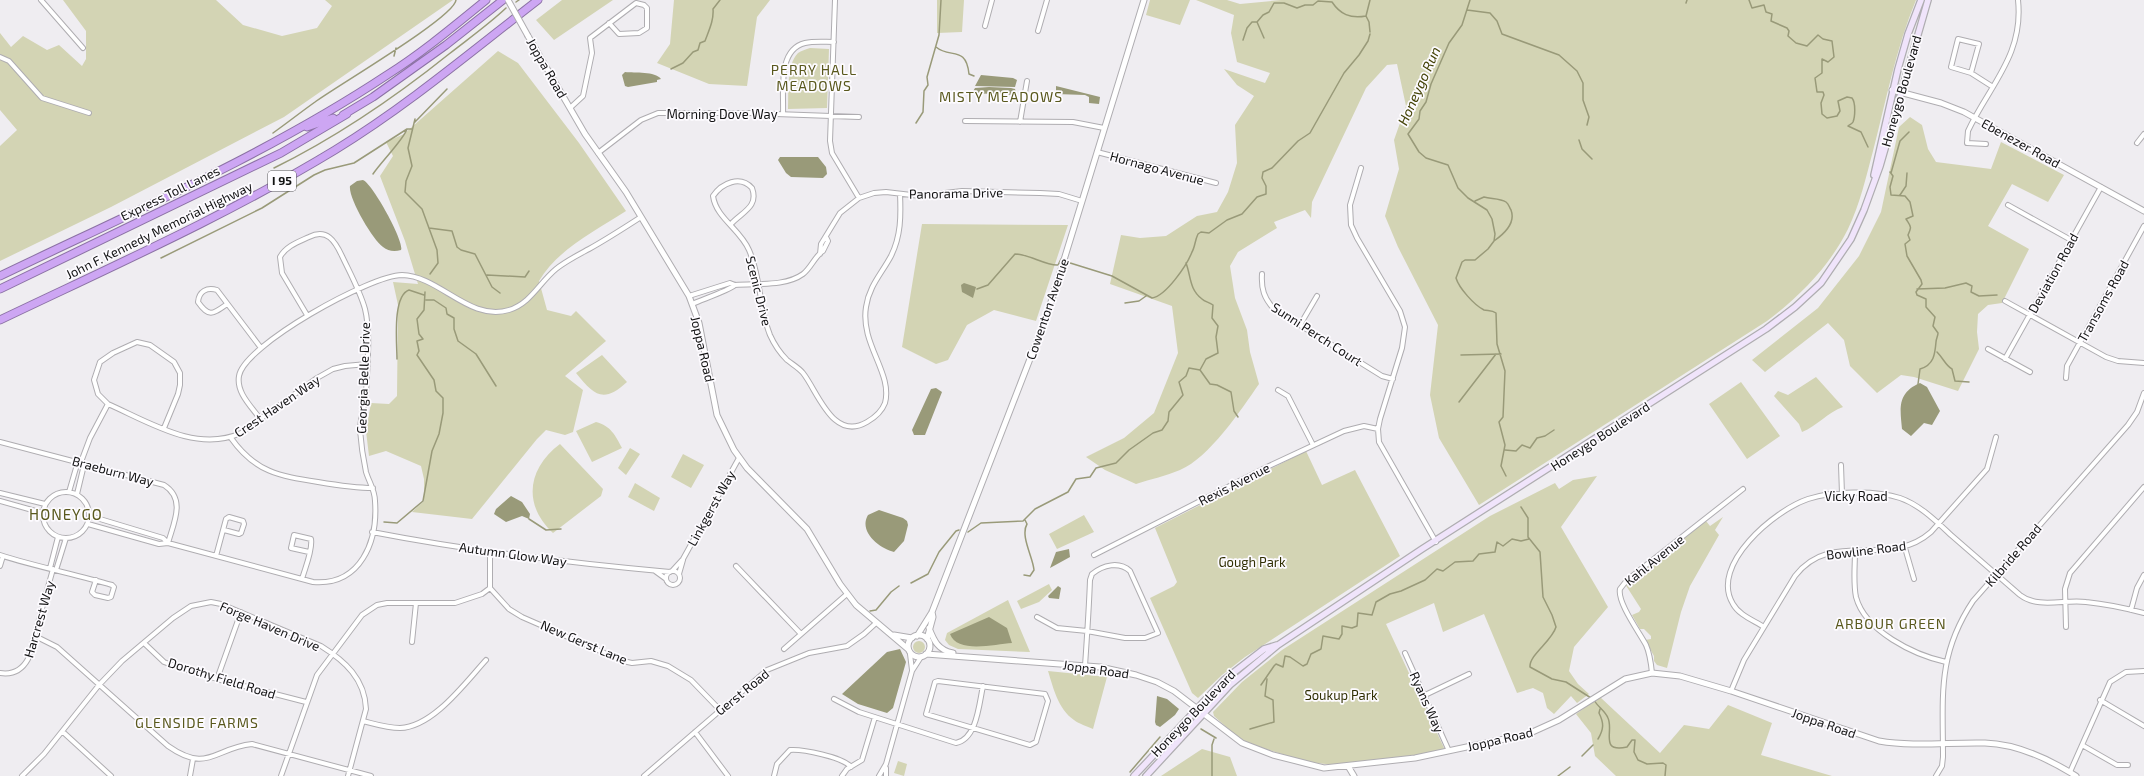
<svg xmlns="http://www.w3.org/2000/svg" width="2144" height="776" font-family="'Exo 2',sans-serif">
<rect width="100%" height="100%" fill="#efedf1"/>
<path fill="#d3d4b4" d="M63,0H216L243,25L282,36L317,28L332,6L325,0H453L284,117L111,207L0,261V146L17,130L0,110V33L11,47L23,36L47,50L59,45L82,66L86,59V31Z
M562,0H613L554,40L536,20Z
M674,0H770L757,17L747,86L709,84L657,63L670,44Z
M937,0H964L962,32L937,33Z
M1150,0H1190L1180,25L1146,15Z
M1196,0H1227L1240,4L1281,0H1916C1896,48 1886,101 1873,151C1866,177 1860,204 1848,229C1829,267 1800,296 1767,321L1479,505L1439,438L1430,395L1438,325L1398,247L1385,216L1399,169L1394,140L1406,106L1397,64L1387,65L1366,88L1312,202L1311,218L1305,210L1274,222L1277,228L1238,252L1230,266L1235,298L1247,330L1250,352L1259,384C1241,410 1209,458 1180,470C1166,476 1151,479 1136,484L1105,470L1086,457L1124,438L1154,413L1178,353L1172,306L1110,284L1121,235L1140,238L1166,236L1197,216L1217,212L1228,192L1237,163L1235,125L1254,96L1237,85L1224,69L1265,83L1270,73L1237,62L1231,33L1234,15Z
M810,48L829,49L827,108L788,109C789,94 786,65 798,53C801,51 806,49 810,48Z
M498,51L518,63L579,143L626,211C595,231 558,249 539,281L547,310L571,316L576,311L606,341L565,376L583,390L573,432L565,435L546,430L537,439L472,519L412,512L424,501V479L421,466L386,451L369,456L366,431L371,403L389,404L397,396L398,305L393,282L418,284L405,241L380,176L393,156L386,142L404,134Z
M1910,117L1922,125L1928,149L1936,162L1991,169L2001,142L2064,175L2048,202L2012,184L1988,226L2029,249L2002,303L1988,305L1978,314L1977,332L1979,349L1958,391L1914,377L1901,375L1877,393L1850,366L1844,340L1828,323L1765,372L1752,360L1818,308L1859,256L1881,212L1899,127Z
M922,224L1068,225L1036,321L994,310L967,325L948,360L936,364L902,347Z
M602,355L627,382C603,404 594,395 576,373Z
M1816,377L1843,407C1828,412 1817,426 1802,432L1799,424L1774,396L1778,391L1788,395Z
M1741,382L1780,436L1747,459L1709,404Z
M596,422C611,426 615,435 622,448L592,462L576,431Z
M560,444L603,489L601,496L553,533C522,504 528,468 560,444Z
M630,448L640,454L626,475L618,468Z
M1306,451L1322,485L1355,470L1400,556L1245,657L1222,675L1198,698L1192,693L1150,598L1174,586L1177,582L1155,528Z
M683,454L704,465L691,488L671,477Z
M1597,476L1561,527L1608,607L1574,647L1569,671L1578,684L1589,694L1577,703L1571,696L1554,714L1547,708L1543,693L1533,688L1517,693L1484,614L1443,632L1434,603L1386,624L1445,750L1412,756L1335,765L1307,762L1250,744L1235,735L1214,716L1213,712L1242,682L1282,650L1490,516L1555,483L1559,489L1573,480Z
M635,483L660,498L654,511L628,497Z
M1084,515L1094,532L1057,549L1049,534Z
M1723,517L1715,530L1719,535L1690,586L1681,612L1667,668L1657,665L1654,661V656L1645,640L1651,639V636L1644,629H1640L1632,615L1639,612L1641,609L1625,584L1706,521L1710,526Z
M1049,584L1052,590L1039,602L1021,609L1017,601Z
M1008,600L1030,652L958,649L949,645L945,640L947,633Z
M913 647a6 6 0 1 1 12 0a6 6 0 1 1-12 0Z
M1048,671L1107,677L1093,729C1087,726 1079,724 1074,720C1058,709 1053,687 1048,671Z
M1600,697L1660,753L1684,725L1709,729L1728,705L1772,723L1761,755L1832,776H1616L1595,756L1591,733L1576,714Z
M1202,749L1230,757L1237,776H1161Z
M898,761L907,764L904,776L894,773Z"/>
<path fill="#999a79" d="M625,72C635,73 655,71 661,79L657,80V82L628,87L625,86L622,75Z
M981,75L1013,78L1017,80L1015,87L975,86Z
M1056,86L1100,97L1099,104L1089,103V97L1085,95L1056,94Z
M989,87L1011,88L1015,89L1016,92L1014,95L972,93L975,88Z
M780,157H818L826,167L827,174L823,178L791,177L786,173L778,160Z
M363,180C372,183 405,242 401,250C394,252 388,251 383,247C373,240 348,198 350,186L357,181Z
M964,283L976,287L973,298L962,292L961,285Z
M1920,383L1927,387L1940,411L1932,425L1924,423L1911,436L1902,429C1900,408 1897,393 1920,383Z
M936,388L942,392L925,435H914L912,430L931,389Z
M511,496L522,502L530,514L529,519L522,516L506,522L494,514L496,509Z
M879,510L903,518L907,521L908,525L904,541L894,552C880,549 858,532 868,515Z
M1069,549L1070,557L1050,568L1056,552Z
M1058,586L1061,588L1059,599L1049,598L1048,596Z
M989,617L1007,628L1012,643C995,644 957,654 950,634Z
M900,649L906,662L893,708L887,713L858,704L842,694L887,652Z
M1157,696L1167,699L1179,709L1175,715L1160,727L1156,725L1155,722Z"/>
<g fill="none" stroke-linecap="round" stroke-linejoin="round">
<path stroke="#999a79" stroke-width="1.5" d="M1370,0L1366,16L1369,22L1370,32
M1470,0L1462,25L1449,43L1431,84L1426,102L1420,111L1419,119L1408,134L1419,152L1426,158L1448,165L1458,188L1468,198L1487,210L1492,219L1495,234L1494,241L1488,249L1475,260H1465L1462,262L1456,278C1459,288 1474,305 1484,310C1488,311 1492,310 1496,313L1497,344L1505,371L1503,417L1499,422L1505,445L1501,466L1506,476
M1749,0L1752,8L1764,5L1766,12L1772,14L1771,21L1787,28L1789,31L1788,36L1796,43L1807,46L1818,35L1823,39L1832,41L1834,57L1828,62L1822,59V73L1815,78L1817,92H1823L1824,95L1821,103L1822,114L1827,118L1837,116L1840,111L1838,101L1847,97L1852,98C1856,103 1855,117 1853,122C1852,124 1849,125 1848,126L1861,132L1868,147
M516,2L519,0
M1686,3L1687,0
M1467,10L1490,13L1497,21L1502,34L1559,55L1577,71L1583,83V100L1589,117L1587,125
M1257,22L1264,38
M1243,40L1247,28L1252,22H1257L1263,15L1269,12L1274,3H1284L1297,8L1305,5H1313L1318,1L1332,2C1340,14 1350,19 1366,16
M936,47C950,59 966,45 969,74L974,76
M394,56L396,48
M671,69L683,63L693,52L698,50L700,43L705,41C709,30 714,20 713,9L720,0
M415,119L408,148L412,166L406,181L405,192L422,209L437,250L438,263L430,274
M414,123L447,89
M916,123L923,112L924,91L928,85L927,77L939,35L941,0
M273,133C287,123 301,112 315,102C335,87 455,17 456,0
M1579,140L1582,149L1592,159
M274,168C337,137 394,98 449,54C468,39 488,25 506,8
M1890,172L1893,176L1890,187L1891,195L1905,196L1910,202L1913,216L1906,219C1911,227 1912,226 1908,235L1910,240L1905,244L1907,256L1921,280L1922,284L1916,292L1917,295L1926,299V307L1935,317L1933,326L1938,333C1938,336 1936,339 1936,342C1935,354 1934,365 1920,369L1918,384
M1891,173L1900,141L1909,132
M373,174C381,162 404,139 407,129
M1900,195L1906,186L1907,173
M1475,201L1484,197C1491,199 1500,198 1506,202C1509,204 1509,207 1511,210C1516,223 1504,234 1494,241
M429,228L452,231L457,247L461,250L475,254L492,287L500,293
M161,258L262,208L314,175L325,170L354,163L407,129H412
M1067,262L1112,276L1152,298C1166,296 1187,265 1192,252C1195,247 1195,240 1198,234L1201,232L1209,233L1227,220L1242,214L1257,197L1266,194V186L1262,178L1263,172L1272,168L1298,141L1310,133L1344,73L1359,55L1368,41L1370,34
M1186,263C1191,276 1189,289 1202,299C1205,302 1209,302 1213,305L1212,318L1218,326L1216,337L1218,353L1206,359L1200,370
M487,275L525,277L529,271
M977,289L988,285L1015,254C1029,254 1046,266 1058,265L1061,259
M1917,289L1945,288L1966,283L1972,286L1971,292L1979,296L1997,295
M426,300H434L446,308L447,314L454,318V329L458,341L476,354L496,386
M1125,303L1139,301L1146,296
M1937,352C1943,358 1946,366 1952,369L1955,381L1969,382
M1461,355L1501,354
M397,359C397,344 392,296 409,290L424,295
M1459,402L1496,354
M1505,450L1516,451L1522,445L1530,448L1537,438L1545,436L1554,430
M1521,507L1528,518V537L1540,552L1543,597L1552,615L1556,627C1552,641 1529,655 1530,667L1552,679L1566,682L1591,698
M529,519L546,530L561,529
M384,522L397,523L423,501L432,451L439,434L443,413V398L436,391L434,380L417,355L419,351L417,341L423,339L419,334L417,319L424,310L425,292
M968,532L981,523L1023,521L1035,509L1068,492L1076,479L1090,477L1096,468L1116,463L1129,450L1153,433L1162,430L1168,421L1169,412L1183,395L1179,382L1186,376L1189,368L1200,370L1210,384L1217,385L1231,392L1234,411L1238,417
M1024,575L1030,576L1034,570C1033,557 1020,536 1027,524L1025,520
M911,583L928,574L939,552L956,531L959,530
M870,611L876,610L891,592L899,586
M1261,685L1274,666L1276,664L1283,667L1285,656L1290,657L1303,666L1307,664L1311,654L1321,649L1323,636L1339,639L1342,634V626L1352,628L1357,626L1358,613L1372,615L1376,602L1390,594L1401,591L1425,580L1437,569L1443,571L1455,562L1473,561L1479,554L1495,552L1497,542L1503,546L1512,539L1521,541L1529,539
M1594,700C1598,707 1605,711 1608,718C1614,731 1599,753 1627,747L1632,740H1635L1634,752L1638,760L1647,764L1663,763L1666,765L1665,776
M1201,729L1216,738
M1250,729L1274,722L1273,700L1265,696L1267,679
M1598,739C1604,729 1604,723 1599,713L1600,709
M1582,756L1593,745
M1130,772L1160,737
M1212,776V745L1214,739
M1558,776L1570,767"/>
<g stroke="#afadb1" stroke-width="6">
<path id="minor" d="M41,0L83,48
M835,0L830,141L832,153L859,198
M985,26L992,0
M1038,31L1047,0
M0,57L9,61L42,98L89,113
M1971,73L1979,44L1958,39L1951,67L1971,73L1993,87
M570,108L583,96L592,53L590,38L636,3L644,5L647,8V28L639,33L619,34L609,23
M783,114C784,91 777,50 805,43C814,41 824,42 834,42
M965,121L1073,122L1104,128
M1020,122L1027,81
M2137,143L2144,134
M1986,144L1967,143L1968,131C1989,86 2024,55 2018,0
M1097,152L1216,183
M598,153L641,120L658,113H749L859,117
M1361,168L1350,205L1351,225L1357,238L1400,311L1405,327L1402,348L1380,419L1378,429L1379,442L1436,542
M2008,205L2071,240
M731,224C742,212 759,207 752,188C740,175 722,183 713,196C716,218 740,229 749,250C761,277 759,308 770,335C774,344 780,353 787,360C792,364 799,368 803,373C818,392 833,442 867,422C874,418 882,411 885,403C893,373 860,344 866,307C869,286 882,273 891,256C901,236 901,216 900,194
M820,254L821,244L840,213L859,198L874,193L886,192L920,196L962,191L1040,193L1059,194L1082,201
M1262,274C1261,289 1264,298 1274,309L1382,376L1393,379
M689,296L730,283L735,285C756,283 785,287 803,274C811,268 815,256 823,251L828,241L826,237
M2005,301L2106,357L2118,361L2144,363
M227,304C213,314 209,318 198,302C199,291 207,287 217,290L261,348
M692,304C703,299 728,291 735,285
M1300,325L1317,296
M1988,349L2030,372
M2005,359L2101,187
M2066,378L2067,366L2144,226
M1278,390L1288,396L1313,445
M261,420C252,407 236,393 239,376C244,345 371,275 402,275C440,276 469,322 509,310C531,303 539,283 556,269C566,261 578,255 589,249C607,239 624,228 641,217
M164,428L178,394L180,385V373L174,362L150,345L137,342L113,353L100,362L94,380L98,394L108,404C149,422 196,453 241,433L317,378L333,369L345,366L367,364
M231,438C255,472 279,476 318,482C336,485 354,488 373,488
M0,442L164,485C186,499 174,522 168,543
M1841,465L1842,494
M43 515a23 23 0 1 1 46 0a23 23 0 1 1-46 0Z
M69,492L76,468L81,462L90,438L108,404
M0,493L45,504
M77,494L83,469L81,462
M0,501L43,513
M90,516L163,538L168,543
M88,524L159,544L168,543L313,582C361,586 378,541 375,501C375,490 369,482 366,472C363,458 361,444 360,430C360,418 365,406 366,394C367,369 371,333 365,309C360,291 350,273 342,256C335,241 327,228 309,237C298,242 286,246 280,257L282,273L307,315
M372,532C470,551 570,563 670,572
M1905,548L1914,579
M1855,551C1855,566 1853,583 1856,597C1865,631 1914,655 1946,662
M0,555C37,567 75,574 112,585L114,587L111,597L108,598L95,595L92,592L96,580
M1094,555L1269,466L1344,431L1364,426L1378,429
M216,556L226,519L229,517L243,521L244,524L241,533L239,534L224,530
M0,566L3,556
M736,566L801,634
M50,568L58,537
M56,570L66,538
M666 578a7 7 0 1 1 14 0a7 7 0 1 1-14 0Z
M655,571L666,579
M672,571L683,559L739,458
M679,574L683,560
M302,579C305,568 313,550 311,539L294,535L291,548L309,552
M490,588L509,609L522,617L623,661L632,663L651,661L668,666L691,680L720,710
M2131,610L2137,588L2144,575
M1037,617L1057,628L1087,631L1125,638H1145L1158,633L1130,571C1119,561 1103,565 1092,574L1090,580C1089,608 1087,637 1085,666
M1764,627C1753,620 1739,615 1733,604C1709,565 1775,510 1808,499C1832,491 1876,490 1900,498C1920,505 1936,521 1951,535C1974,555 1997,575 2020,595C2038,609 2065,599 2086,602C2106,604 2125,608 2144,613
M2066,627L2065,589L2070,573L2144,487
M35,636L57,647L168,746C208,774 214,748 252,744L371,776
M412,642L416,603
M144,643L164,662L172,665L217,679L306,702
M784,649L847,594
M1405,653L1449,751
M910,654L912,670
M0,673C13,675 22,670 28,659L53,569
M1652,673C1651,663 1650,654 1646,645C1639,632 1617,602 1620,589L1627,580L1743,489
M217,679L241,612
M938,681L1045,694L1048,701L1036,742L1030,745L926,714L935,682Z
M1731,691L1744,660L1795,576C1832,528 1888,570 1931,532L1987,469L1996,437
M1423,696L1469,674
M834,699L859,712L956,743C977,739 979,704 983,686
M2100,700L2144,726
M363,721C375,724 387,728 400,728C433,727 465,683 486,660
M63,732L111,776
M695,732L728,776
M2082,745L2117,765H2128
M886,768V776
M2070,772L2110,682L2126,672L2144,671
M22,776L44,754L99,685L122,661L173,618L191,606L211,602L221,604L321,646C345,661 365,679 366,709L348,776
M190,776L193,759
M281,776L317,675L362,615L377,605L387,603H455L482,594L490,588V551
M644,776L767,670L809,653L847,646L864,634L876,623
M774,776L777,764L790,750C802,749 843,757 851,767
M842,776L847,769L862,760L875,717
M879,776L886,764L912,671L921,657
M1936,776L1942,766L1943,757C1943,696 1937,655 1973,601L2128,425L2137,412L2144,393"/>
</g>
<g stroke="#afadb1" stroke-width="7">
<path id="tertiary" d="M528,36L585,134L626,192L689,296L699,323L717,415L734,450L747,468L807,529L840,584L856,605L908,649
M1892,90L1941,103L1964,112L2144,211
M929,628C934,641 938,650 953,653
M894,635L912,638
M908 646a11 11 0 1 1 22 0a11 11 0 1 1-22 0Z
M917,636L932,612L1047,315L1144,0
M927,639L933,617L932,612
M926,654L1100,667L1136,675L1157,682L1174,691L1242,743L1273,755L1324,768L1415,758L1528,734L1559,720L1625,679L1652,673L1680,676L1731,691L1879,741C1914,747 1950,742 1985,743C2018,744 2049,759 2076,776
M1348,766L1354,776"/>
</g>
<g stroke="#afadb1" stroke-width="8">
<path id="secondary" d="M1874,175L1898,69L1908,34L1921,0
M1134,776L1224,680L1264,649L1277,645
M1146,776L1230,685L1278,645L1422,549L1766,329L1795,307L1821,283L1851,239L1864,210L1880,166L1928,0"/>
</g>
<g stroke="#8c72a5" stroke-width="9">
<path id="motorway" d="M343,115L373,97L446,45L503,0
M307,127L333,118
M0,276C131,213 266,155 387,75C422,53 454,26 486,0
M0,289L281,153L347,114
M0,320C113,266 228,215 335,150C407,106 472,51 538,0"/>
</g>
<use href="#minor" stroke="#fff" stroke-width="4"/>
<use href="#tertiary" stroke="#fff" stroke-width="5"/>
<use href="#secondary" stroke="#f0e4fb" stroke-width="5.5"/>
<use href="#motorway" stroke="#cda6f3" stroke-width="7"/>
<g stroke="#afadb1" stroke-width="7" stroke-linecap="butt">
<path id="tertiary-bridge" d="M508,0L528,36"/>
</g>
<use href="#tertiary-bridge" stroke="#fff" stroke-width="5"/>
</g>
<g text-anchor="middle" stroke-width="3.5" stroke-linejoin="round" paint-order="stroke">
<rect fill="#fdfbff" stroke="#58585a" stroke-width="1" x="268" y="171" width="28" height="20" rx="3"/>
<g font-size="12" font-weight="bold" fill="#121213">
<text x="282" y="185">I 95</text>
</g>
<g font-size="13" fill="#121213" stroke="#fdfbff">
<text transform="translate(547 68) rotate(60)" y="5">Joppa Road</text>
<text transform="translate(1901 91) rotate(-74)" y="5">Honeygo Boulevard</text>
<text x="722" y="119">Morning Dove Way</text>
<text transform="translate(2021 143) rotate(29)" y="5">Ebenezer Road</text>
<text transform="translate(1157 168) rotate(15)" y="5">Hornago Avenue</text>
<text transform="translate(170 193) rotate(-26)" y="5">Express Toll Lanes</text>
<text transform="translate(956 193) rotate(-1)" y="5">Panorama Drive</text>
<text transform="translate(159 230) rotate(-26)" y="5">John F. Kennedy Memorial Highway</text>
<text transform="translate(2053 273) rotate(-61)" y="5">Deviation Road</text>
<text transform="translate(759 291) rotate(76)" y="5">Scenic Drive</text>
<text transform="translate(2103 301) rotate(-61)" y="5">Transoms Road</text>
<text transform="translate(1047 309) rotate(-71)" y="5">Cowenton Avenue</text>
<text transform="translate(1317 334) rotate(33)" y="5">Sunni Perch Court</text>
<text transform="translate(703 349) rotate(77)" y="5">Joppa Road</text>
<text transform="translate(363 378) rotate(-88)" y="5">Georgia Belle Drive</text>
<text transform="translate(277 406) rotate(-34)" y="5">Crest Haven Way</text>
<text transform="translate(1600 436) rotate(-33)" y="5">Honeygo Boulevard</text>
<text transform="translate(113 471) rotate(15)" y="5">Braeburn Way</text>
<text transform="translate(1234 484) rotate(-27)" y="5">Rexis Avenue</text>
<text x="1856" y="501">Vicky Road</text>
<text transform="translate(711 508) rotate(-61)" y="5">Linkgerst Way</text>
<text transform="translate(1866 550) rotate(-7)" y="5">Bowline Road</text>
<text transform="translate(513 554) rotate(8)" y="5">Autumn Glow Way</text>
<text transform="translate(2013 555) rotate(-49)" y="5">Kilbride Road</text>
<text transform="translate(1654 560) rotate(-39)" y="5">Kahl Avenue</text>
<text transform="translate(39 619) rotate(-74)" y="5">Harcrest Way</text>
<text transform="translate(270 626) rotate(23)" y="5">Forge Haven Drive</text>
<text transform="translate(584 642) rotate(23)" y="5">New Gerst Lane</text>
<text transform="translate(1096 669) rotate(8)" y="5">Joppa Road</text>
<text transform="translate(222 678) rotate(17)" y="5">Dorothy Field Road</text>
<text transform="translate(742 692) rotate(-39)" y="5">Gerst Road</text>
<text transform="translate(1427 702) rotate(66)" y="5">Ryans Way</text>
<text transform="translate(1193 713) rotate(-46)" y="5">Honeygo Boulevard</text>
<text transform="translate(1824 723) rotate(19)" y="5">Joppa Road</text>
<text transform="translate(1500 739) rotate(-13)" y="5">Joppa Road</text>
</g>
<g font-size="13" fill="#302f03" stroke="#fdfbff">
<text x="1252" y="567">Gough Park</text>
<text x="1341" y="700">Soukup Park</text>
</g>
<g font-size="14" letter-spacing="1" fill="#59581d" stroke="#fdfbff">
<text x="814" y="75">PERRY HALL<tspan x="814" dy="16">MEADOWS</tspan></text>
<text x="1001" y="102">MISTY MEADOWS</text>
<text x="1891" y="629">ARBOUR GREEN</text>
<text x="197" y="728">GLENSIDE FARMS</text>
</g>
<g font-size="14" font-style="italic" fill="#444307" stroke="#fdfbff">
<text transform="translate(1419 86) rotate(-66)" y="5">Honeygo Run</text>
</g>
<g font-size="15" letter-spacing="1" fill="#59581d" stroke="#fdfbff">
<text x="66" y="520">HONEYGO</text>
</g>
</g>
</svg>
